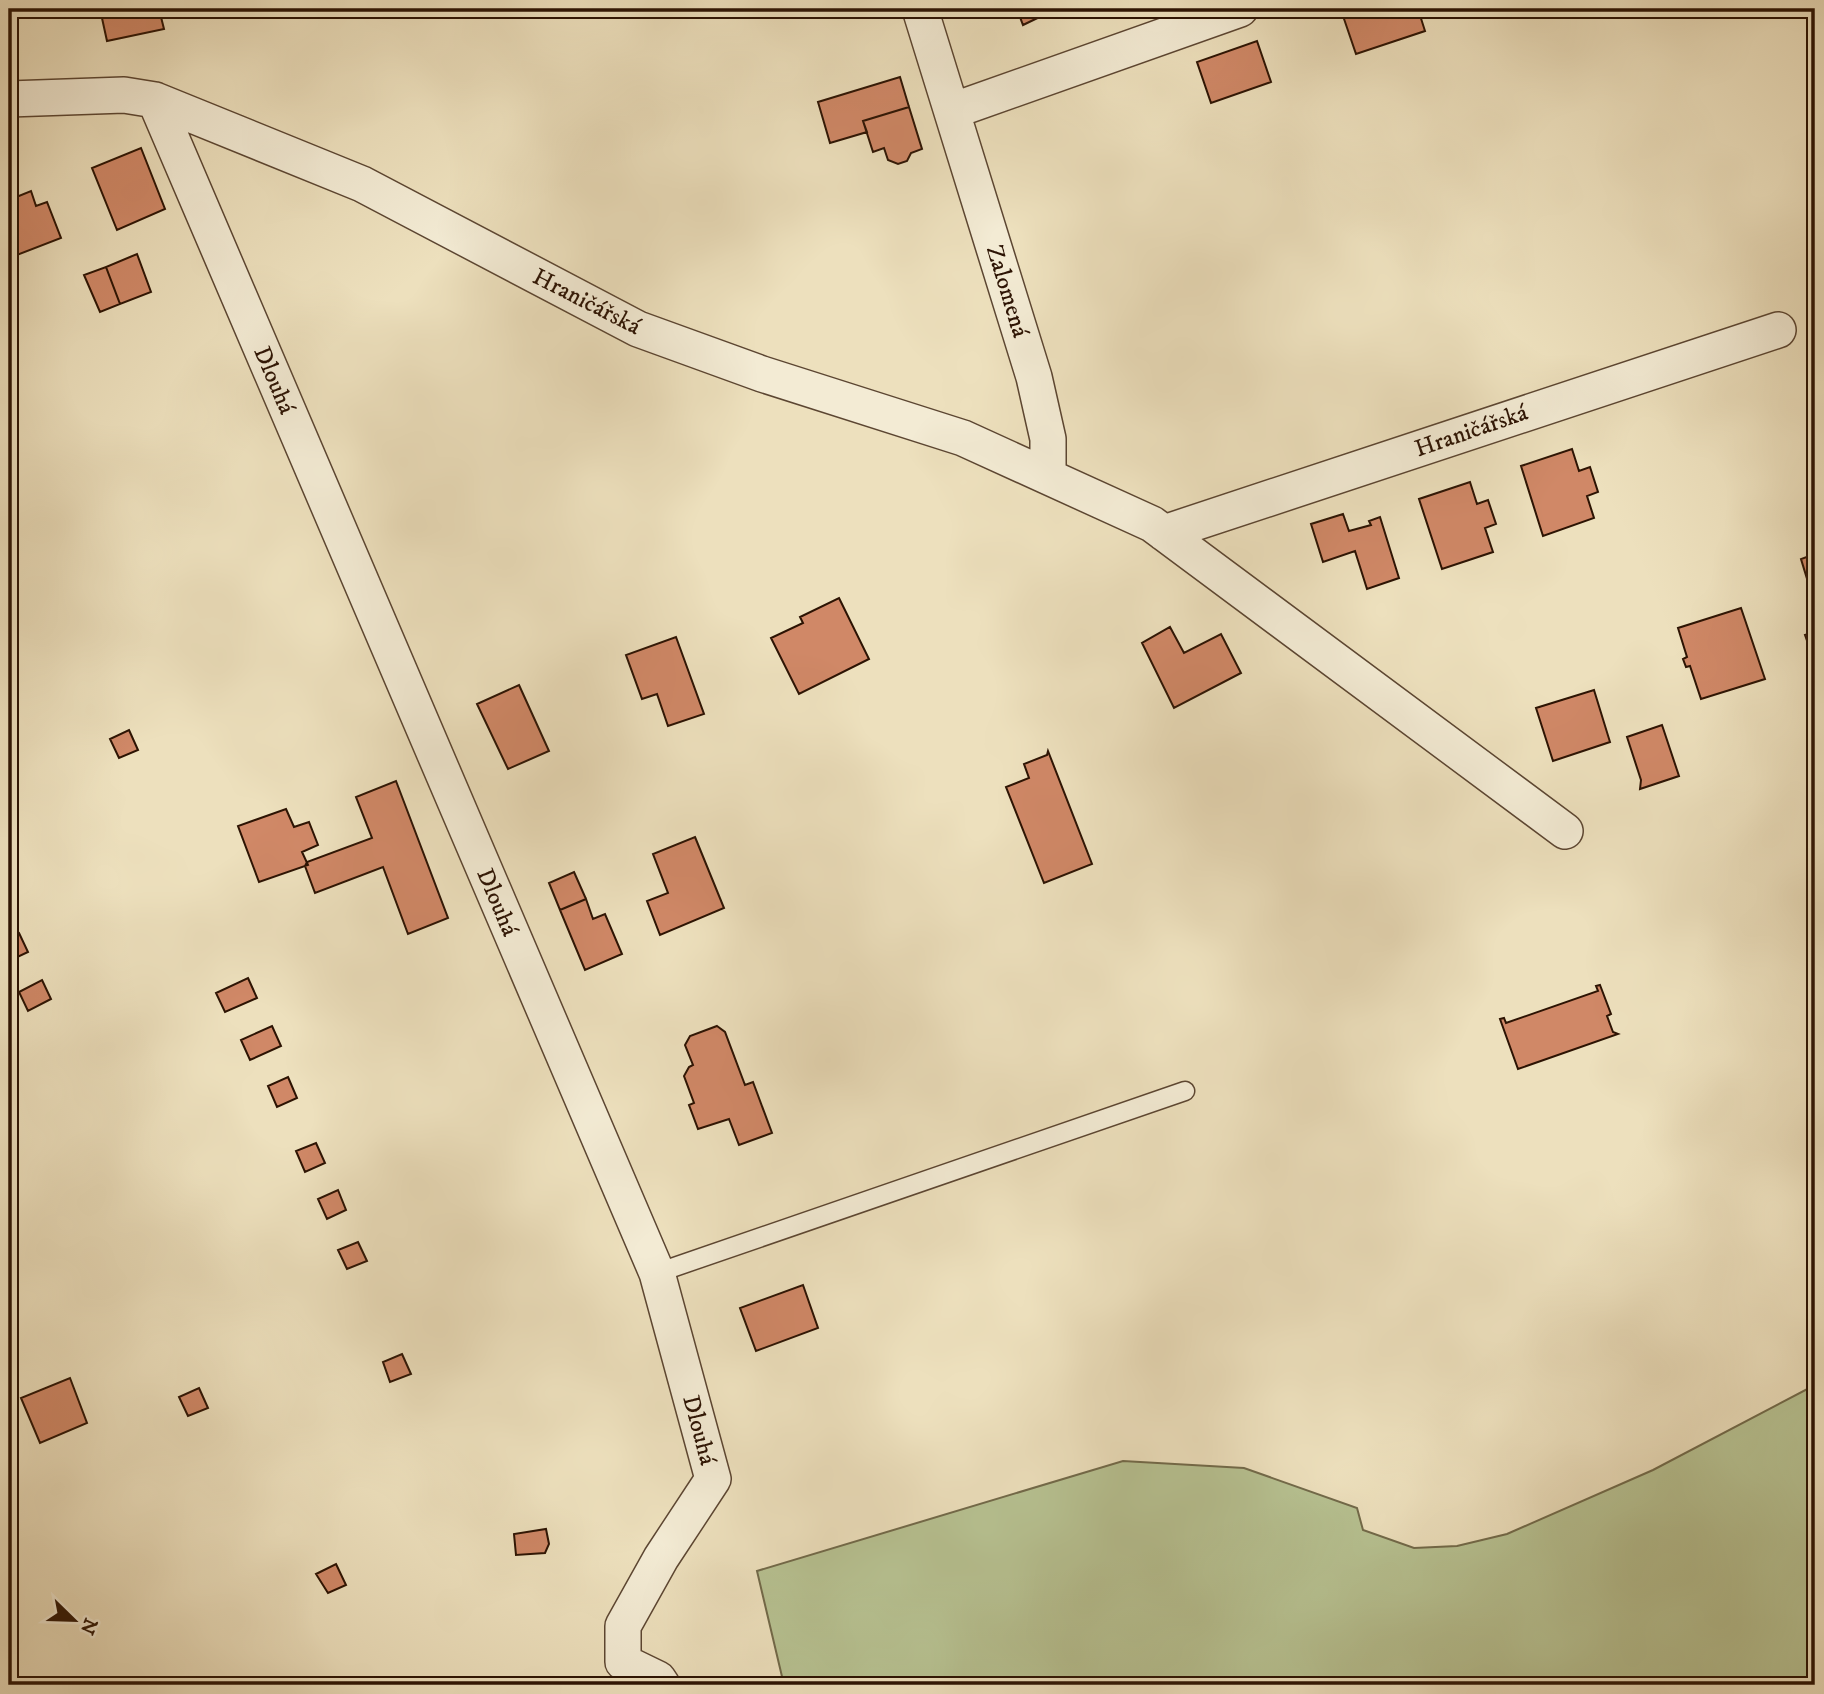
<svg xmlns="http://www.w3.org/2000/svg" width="1824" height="1694" font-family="'IM FELL DW Pica',serif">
<rect width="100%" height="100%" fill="#ede0bd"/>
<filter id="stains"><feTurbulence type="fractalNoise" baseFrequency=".00286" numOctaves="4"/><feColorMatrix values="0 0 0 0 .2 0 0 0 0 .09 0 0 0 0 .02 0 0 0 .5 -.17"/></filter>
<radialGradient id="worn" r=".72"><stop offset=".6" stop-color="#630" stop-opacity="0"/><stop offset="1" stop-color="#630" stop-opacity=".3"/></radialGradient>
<path fill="#b7c292" stroke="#726a4a" stroke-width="2" d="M1815,1385V1685H784L757,1571L1123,1461L1244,1468L1357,1508L1363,1530L1414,1548L1457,1546L1507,1534L1653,1470Z"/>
<path fill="#d08867" stroke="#2c1303" stroke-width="2" d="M100,9H159L164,29L107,41Z
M1017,9H1067L1054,14L1052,11L1023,25Z
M1356,9H1418L1425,31L1356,54L1342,13Z
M1257,41L1271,82L1211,103L1197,62Z
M900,77L909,107L863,121L867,132L830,143L818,102Z
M909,107L922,149L911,153L907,161L898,164L888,160L884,148L873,152L863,121Z
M141,148L165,209L117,230L92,168Z
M31,191L36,206L47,202L61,238L9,258V200Z
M137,254L151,292L120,304L106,267Z
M106,267L120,304L100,312L84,275Z
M1572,449L1579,471L1590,467L1598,492L1587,496L1594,518L1543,536L1521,466Z
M1470,482L1477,504L1488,500L1496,524L1485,528L1493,552L1442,569L1419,499Z
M1343,514L1349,531L1371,525L1369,521L1380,517L1399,578L1367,589L1355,551L1323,562L1311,524Z
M1815,554V605L1801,559Z
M839,598L869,659L799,694L771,638L803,623L800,617Z
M1741,608L1765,679L1701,699L1690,666L1686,667L1683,659L1687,657L1678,628Z
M1170,627L1184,653L1221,634L1241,673L1174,708L1142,643Z
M1815,632V658H1813L1805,635Z
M676,637L704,714L668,726L657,694L642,699L626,655Z
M519,685L549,751L508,769L477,704Z
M1594,690L1610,742L1553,761L1536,708Z
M1662,725L1679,776L1640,789L1641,780L1627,737Z
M129,730L138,750L119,758L110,739Z
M1048,751L1092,864L1044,883L1006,787L1029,778L1024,764L1047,755Z
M396,781L448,918L408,934L383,867L315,893L305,866L307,862L372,838L356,797Z
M286,809L294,827L309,822L318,845L302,852L308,865L259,882L238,826Z
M695,837L724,908L660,935L647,901L668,893L653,854Z
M574,872L586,899L560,910L549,883Z
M586,899L593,919L605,914L622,954L585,970L560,910Z
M19,933L28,952L9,961V937Z
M248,978L257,998L225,1012L216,993Z
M42,980L51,999L28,1011L19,992Z
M1600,985L1611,1014L1607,1016L1613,1032L1618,1034L1518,1069L1500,1019L1504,1018L1506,1023L1598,991L1596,986Z
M272,1026L281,1046L250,1060L241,1040Z
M717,1026L725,1032L745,1085L753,1082L772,1133L739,1145L729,1119L698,1129L689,1105L694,1103L684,1076L689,1067L693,1065L685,1045L690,1036Z
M288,1077L297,1098L277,1107L268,1086Z
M316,1143L325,1163L305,1172L296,1151Z
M338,1190L346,1210L327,1219L318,1199Z
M358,1242L367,1261L347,1269L338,1250Z
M803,1285L818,1328L756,1351L740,1308Z
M402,1354L411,1374L390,1382L383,1362Z
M70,1378L87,1423L40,1443L21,1398Z
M199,1388L208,1408L188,1416L179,1397Z
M546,1529L549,1544L545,1553L516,1555L514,1534Z
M336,1564L346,1585L328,1593L316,1574Z"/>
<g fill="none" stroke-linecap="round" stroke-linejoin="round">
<g stroke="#5c4632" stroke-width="21">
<path id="service" d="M657,1273L1185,1091"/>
</g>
<g stroke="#5c4632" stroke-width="38">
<path id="minor" d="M920,9L1034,377L1048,439V475
M9,99L124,95L155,100L362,184L638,329L762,374L963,438L1152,524L1565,831
M155,100L657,1273L713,1479L661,1558L623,1626V1662L658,1679L662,1685
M952,111L1240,9
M1164,533L1778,330"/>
</g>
<use href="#service" stroke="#f3ebd4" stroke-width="18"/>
<use href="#minor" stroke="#f3ebd4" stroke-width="35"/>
</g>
<g text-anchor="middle" stroke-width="5" stroke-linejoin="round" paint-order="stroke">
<g font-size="24" fill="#2c1303" stroke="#f3ebd4">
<text transform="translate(1008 291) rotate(73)" y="8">Zalomená</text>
<text transform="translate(587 301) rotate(27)" y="8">Hraničářská</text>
<text transform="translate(275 380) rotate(67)" y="8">Dlouhá</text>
<text transform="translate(1471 430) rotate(-19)" y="8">Hraničářská</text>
<text transform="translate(498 902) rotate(67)" y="8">Dlouhá</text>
<text transform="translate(700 1430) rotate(75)" y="8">Dlouhá</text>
</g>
</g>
<rect width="1824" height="1694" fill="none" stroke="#ede0bd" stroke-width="35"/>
<rect x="10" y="10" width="1803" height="1673" fill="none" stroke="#2c1303" stroke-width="3.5"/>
<rect x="18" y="18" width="1789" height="1659" fill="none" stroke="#2c1303" stroke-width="2"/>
<g transform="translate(74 1620) rotate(113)" stroke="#f3ebd4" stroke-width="5" paint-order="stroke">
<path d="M0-5L12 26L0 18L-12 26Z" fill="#2c1303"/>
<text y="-10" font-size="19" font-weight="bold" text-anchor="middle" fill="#2c1303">N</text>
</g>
<rect width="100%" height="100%" filter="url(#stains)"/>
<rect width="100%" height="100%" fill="url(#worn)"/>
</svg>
